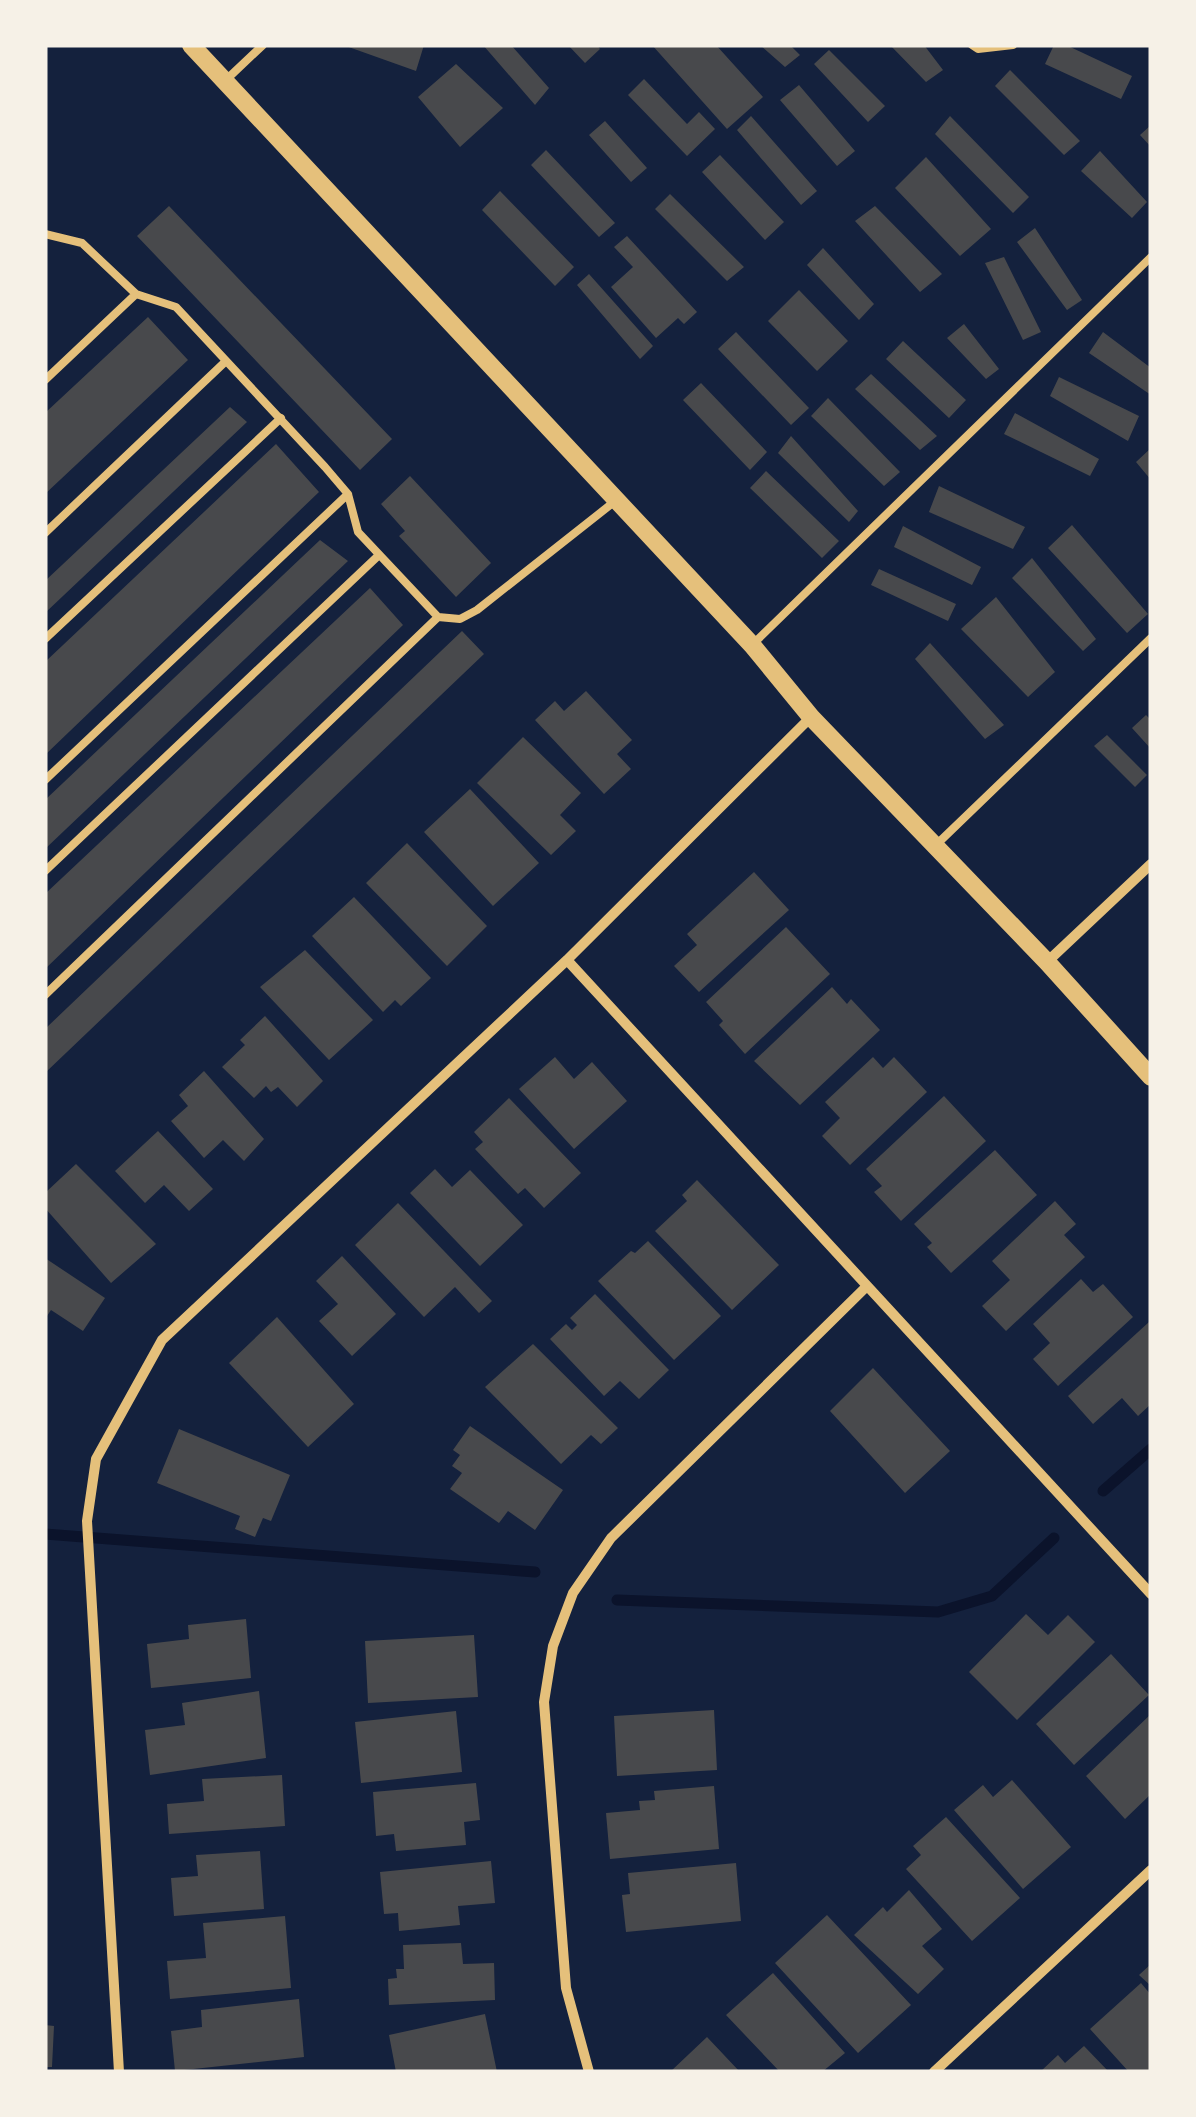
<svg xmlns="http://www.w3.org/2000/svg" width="1196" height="2117" font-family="'Zilla Slab',serif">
<rect width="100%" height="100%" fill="#14213d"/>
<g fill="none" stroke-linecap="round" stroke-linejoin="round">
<path stroke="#0b132b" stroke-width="11" d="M1103,1491L1151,1449
M45,1534L535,1572
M617,1600L938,1612L992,1596L1054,1538"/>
</g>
<path fill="#48494c" d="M343,45H424L416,71Z
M483,45H511L549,88L535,105Z
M568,45H597L600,49L585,63Z
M652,45H716L763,97L727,129Z
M760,45H790L800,55L785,67Z
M890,45H924L943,70L926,82Z
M1054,45H1066L1132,76L1121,99L1045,64Z
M829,50L885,106L868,122L814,64Z
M456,64L503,108L460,147L418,97Z
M1010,70L1080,141L1064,155L995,86Z
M644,79L687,124L699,112L715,129L687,156L628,95Z
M799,85L855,151L837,166L780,100Z
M751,116L817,191L801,205L737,130Z
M950,116L1029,197L1013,213L935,134Z
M605,121L647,168L631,182L589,135Z
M1151,125V147L1140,135Z
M546,150L615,223L599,237L531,165Z
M1100,151L1147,202L1132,218L1081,171Z
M720,155L784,222L765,240L702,172Z
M926,157L991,229L960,256L895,188Z
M500,191L574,267L555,286L482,210Z
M670,194L744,267L727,281L655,209Z
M169,206L392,439L360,470L137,236Z
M875,206L942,274L920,292L855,221Z
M1035,228L1082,300L1067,310L1017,242Z
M627,236L697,312L684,324L678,318L656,338L611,287L633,267L614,247Z
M823,248L874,304L859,320L807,265Z
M1004,257L1041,332L1023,340L985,263Z
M589,274L653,346L640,359L577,285Z
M799,290L848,341L817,371L768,321Z
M148,317L188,360L45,494V413Z
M964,324L999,369L986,379L947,338Z
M736,332L809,408L791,425L718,349Z
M1103,332L1151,368V395L1089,353Z
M903,341L966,400L949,418L886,359Z
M871,374L937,436L920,450L855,389Z
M1059,377L1139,416L1128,441L1050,396Z
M701,383L767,452L750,470L683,400Z
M828,398L900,472L884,486L811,416Z
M230,407L247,422L45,613V581Z
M1015,413L1099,459L1090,476L1004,434Z
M791,436L858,511L849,522L778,453Z
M276,444L319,492L45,755V662Z
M1151,448V480L1136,462Z
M766,471L839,541L822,558L750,488Z
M410,476L491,563L456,597L399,536L405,531L381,504Z
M939,486L1025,527L1013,549L929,512Z
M1072,525L1148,614L1127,633L1048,548Z
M903,526L981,567L972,585L894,547Z
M320,540L348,561L45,849V800Z
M1032,558L1096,639L1083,651L1012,578Z
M879,569L956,604L948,621L871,585Z
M370,588L403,625L45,969V894Z
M996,597L1055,672L1028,697L961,629Z
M462,631L484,654L45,1073V1029Z
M930,643L1004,725L985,739L915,659Z
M586,691L632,740L617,754L631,769L604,794L535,720L555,701L564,711Z
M1146,715L1151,720V749L1132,728Z
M1107,735L1147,775L1135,787L1094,746Z
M523,737L581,793L560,815L576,831L551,855L477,783Z
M470,789L539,863L493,906L424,832Z
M407,843L487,926L447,966L366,883Z
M754,872L789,910L699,992L674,966L697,945L687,934Z
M354,897L431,978L401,1006L395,1000L383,1012L312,936Z
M786,927L830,974L745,1054L719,1025L723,1021L706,1002Z
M305,950L373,1020L329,1060L260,987Z
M832,987L847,1004L851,999L880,1030L800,1105L754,1061Z
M265,1016L323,1081L297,1107L278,1087L271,1092L266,1086L254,1098L222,1067L245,1045L240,1040Z
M555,1057L574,1079L592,1062L627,1101L574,1149L519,1089Z
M873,1057L883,1068L894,1057L927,1092L850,1165L822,1136L840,1118L825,1102Z
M204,1071L264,1139L244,1161L223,1140L204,1158L171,1121L188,1106L179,1095Z
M944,1096L986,1141L901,1221L874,1192L882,1186L866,1169Z
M509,1098L581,1173L544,1208L525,1188L518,1194L475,1149L483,1142L474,1132Z
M158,1131L213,1189L189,1211L164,1185L145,1203L115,1171Z
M995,1150L1037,1195L951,1273L927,1247L932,1243L914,1224Z
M76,1164L156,1244L111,1283L45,1208V1193Z
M435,1169L452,1187L470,1170L523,1225L480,1266L410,1193Z
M697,1180L779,1265L732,1310L655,1231L687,1201L682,1195Z
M1055,1201L1076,1224L1064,1235L1085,1257L1006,1331L982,1306L1010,1280L992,1261Z
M398,1203L492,1301L479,1313L455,1287L424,1317L355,1245Z
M648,1241L721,1316L674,1360L598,1281L631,1251L635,1253Z
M342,1256L396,1314L352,1356L319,1321L338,1304L316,1281Z
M45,1258L105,1298L83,1331L51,1310L45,1319Z
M1081,1279L1093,1292L1103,1284L1133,1317L1058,1386L1033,1359L1050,1343L1033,1324Z
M595,1294L669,1370L639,1399L620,1381L604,1396L550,1339L566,1324L572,1330L577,1325L570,1318Z
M277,1317L354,1404L308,1447L229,1363Z
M1149,1322L1151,1404L1138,1416L1122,1398L1093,1424L1068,1396Z
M533,1344L618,1428L601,1444L591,1435L561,1464L485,1387Z
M873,1368L950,1451L905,1493L830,1411Z
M470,1426L563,1490L535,1530L508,1511L499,1523L450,1489L462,1473L452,1466L460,1455L453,1450Z
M179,1429L290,1475L271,1521L263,1518L255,1537L235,1529L240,1516L157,1483Z
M1026,1614L1048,1635L1068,1615L1095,1642L1017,1720L969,1672Z
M246,1619L251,1678L151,1688L147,1644L189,1639L188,1625Z
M474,1635L478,1697L368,1703L365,1641Z
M1111,1654L1149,1695L1074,1765L1036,1724Z
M259,1691L266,1758L150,1775L145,1730L185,1725L182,1703Z
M714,1710L717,1770L617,1776L614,1716Z
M456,1711L462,1772L361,1783L355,1722Z
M1151,1714V1794L1125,1819L1086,1776Z
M282,1775L285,1826L169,1834L167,1804L204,1801L202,1779Z
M1012,1780L1071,1847L1023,1889L954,1810L983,1785L993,1797Z
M476,1783L480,1820L464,1822L466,1845L396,1851L394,1834L376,1836L373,1792Z
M714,1786L719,1849L610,1859L606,1813L640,1810L639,1801L655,1800L654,1791Z
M946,1817L1020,1898L972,1941L906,1869L921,1855L913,1846Z
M260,1851L264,1909L174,1916L171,1878L198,1876L196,1855Z
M491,1861L495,1903L458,1906L460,1925L399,1931L398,1913L384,1914L380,1872Z
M736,1863L741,1921L626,1932L622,1895L630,1894L628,1873Z
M909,1890L942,1929L922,1946L944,1969L918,1994L854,1935L883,1907L887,1912Z
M827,1915L911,2005L858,2053L775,1963Z
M285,1916L291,1988L170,1999L167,1961L206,1958L203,1923Z
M461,1943L463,1964L494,1963L495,2000L389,2005L388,1979L397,1978L396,1969H404L403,1945Z
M1151,1964V1986L1139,1975Z
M773,1973L845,2053L822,2072H780L726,2015Z
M1141,1983L1151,1995V2072H1129L1090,2029Z
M299,1999L304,2057L175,2071L171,2031L202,2027L201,2010Z
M485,2014L497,2072H396L389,2035Z
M45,2025L54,2026L52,2067H45Z
M707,2037L740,2072H670Z
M1084,2046L1109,2072H1040L1058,2055L1065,2063Z"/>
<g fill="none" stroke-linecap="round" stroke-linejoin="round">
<path stroke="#e5c07b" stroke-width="8" d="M972,45L978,49L1013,45
M227,79L263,45
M45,234L82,243L136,294L176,307L325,467L348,494L358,532L438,617L460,619L477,610L614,502
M45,380L136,294
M45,533L226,361
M45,639L281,418
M753,644L1151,257
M45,780L348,494
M936,845L1151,638
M45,871L379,555
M45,995L438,617"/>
<path stroke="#e5c07b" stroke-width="10" d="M567,960L1151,1594
M1047,962L1151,864
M119,2072L87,1521L96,1459L162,1340L567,960L811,717
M589,2072L566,1988L544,1702L553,1646L573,1593L611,1538L866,1287
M934,2072L1151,1870"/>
<path stroke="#e5c07b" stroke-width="18" d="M191,45L752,645L811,717L1047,962L1151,1077"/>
</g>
<rect width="1196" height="2117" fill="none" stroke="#f6f1e7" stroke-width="95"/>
</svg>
